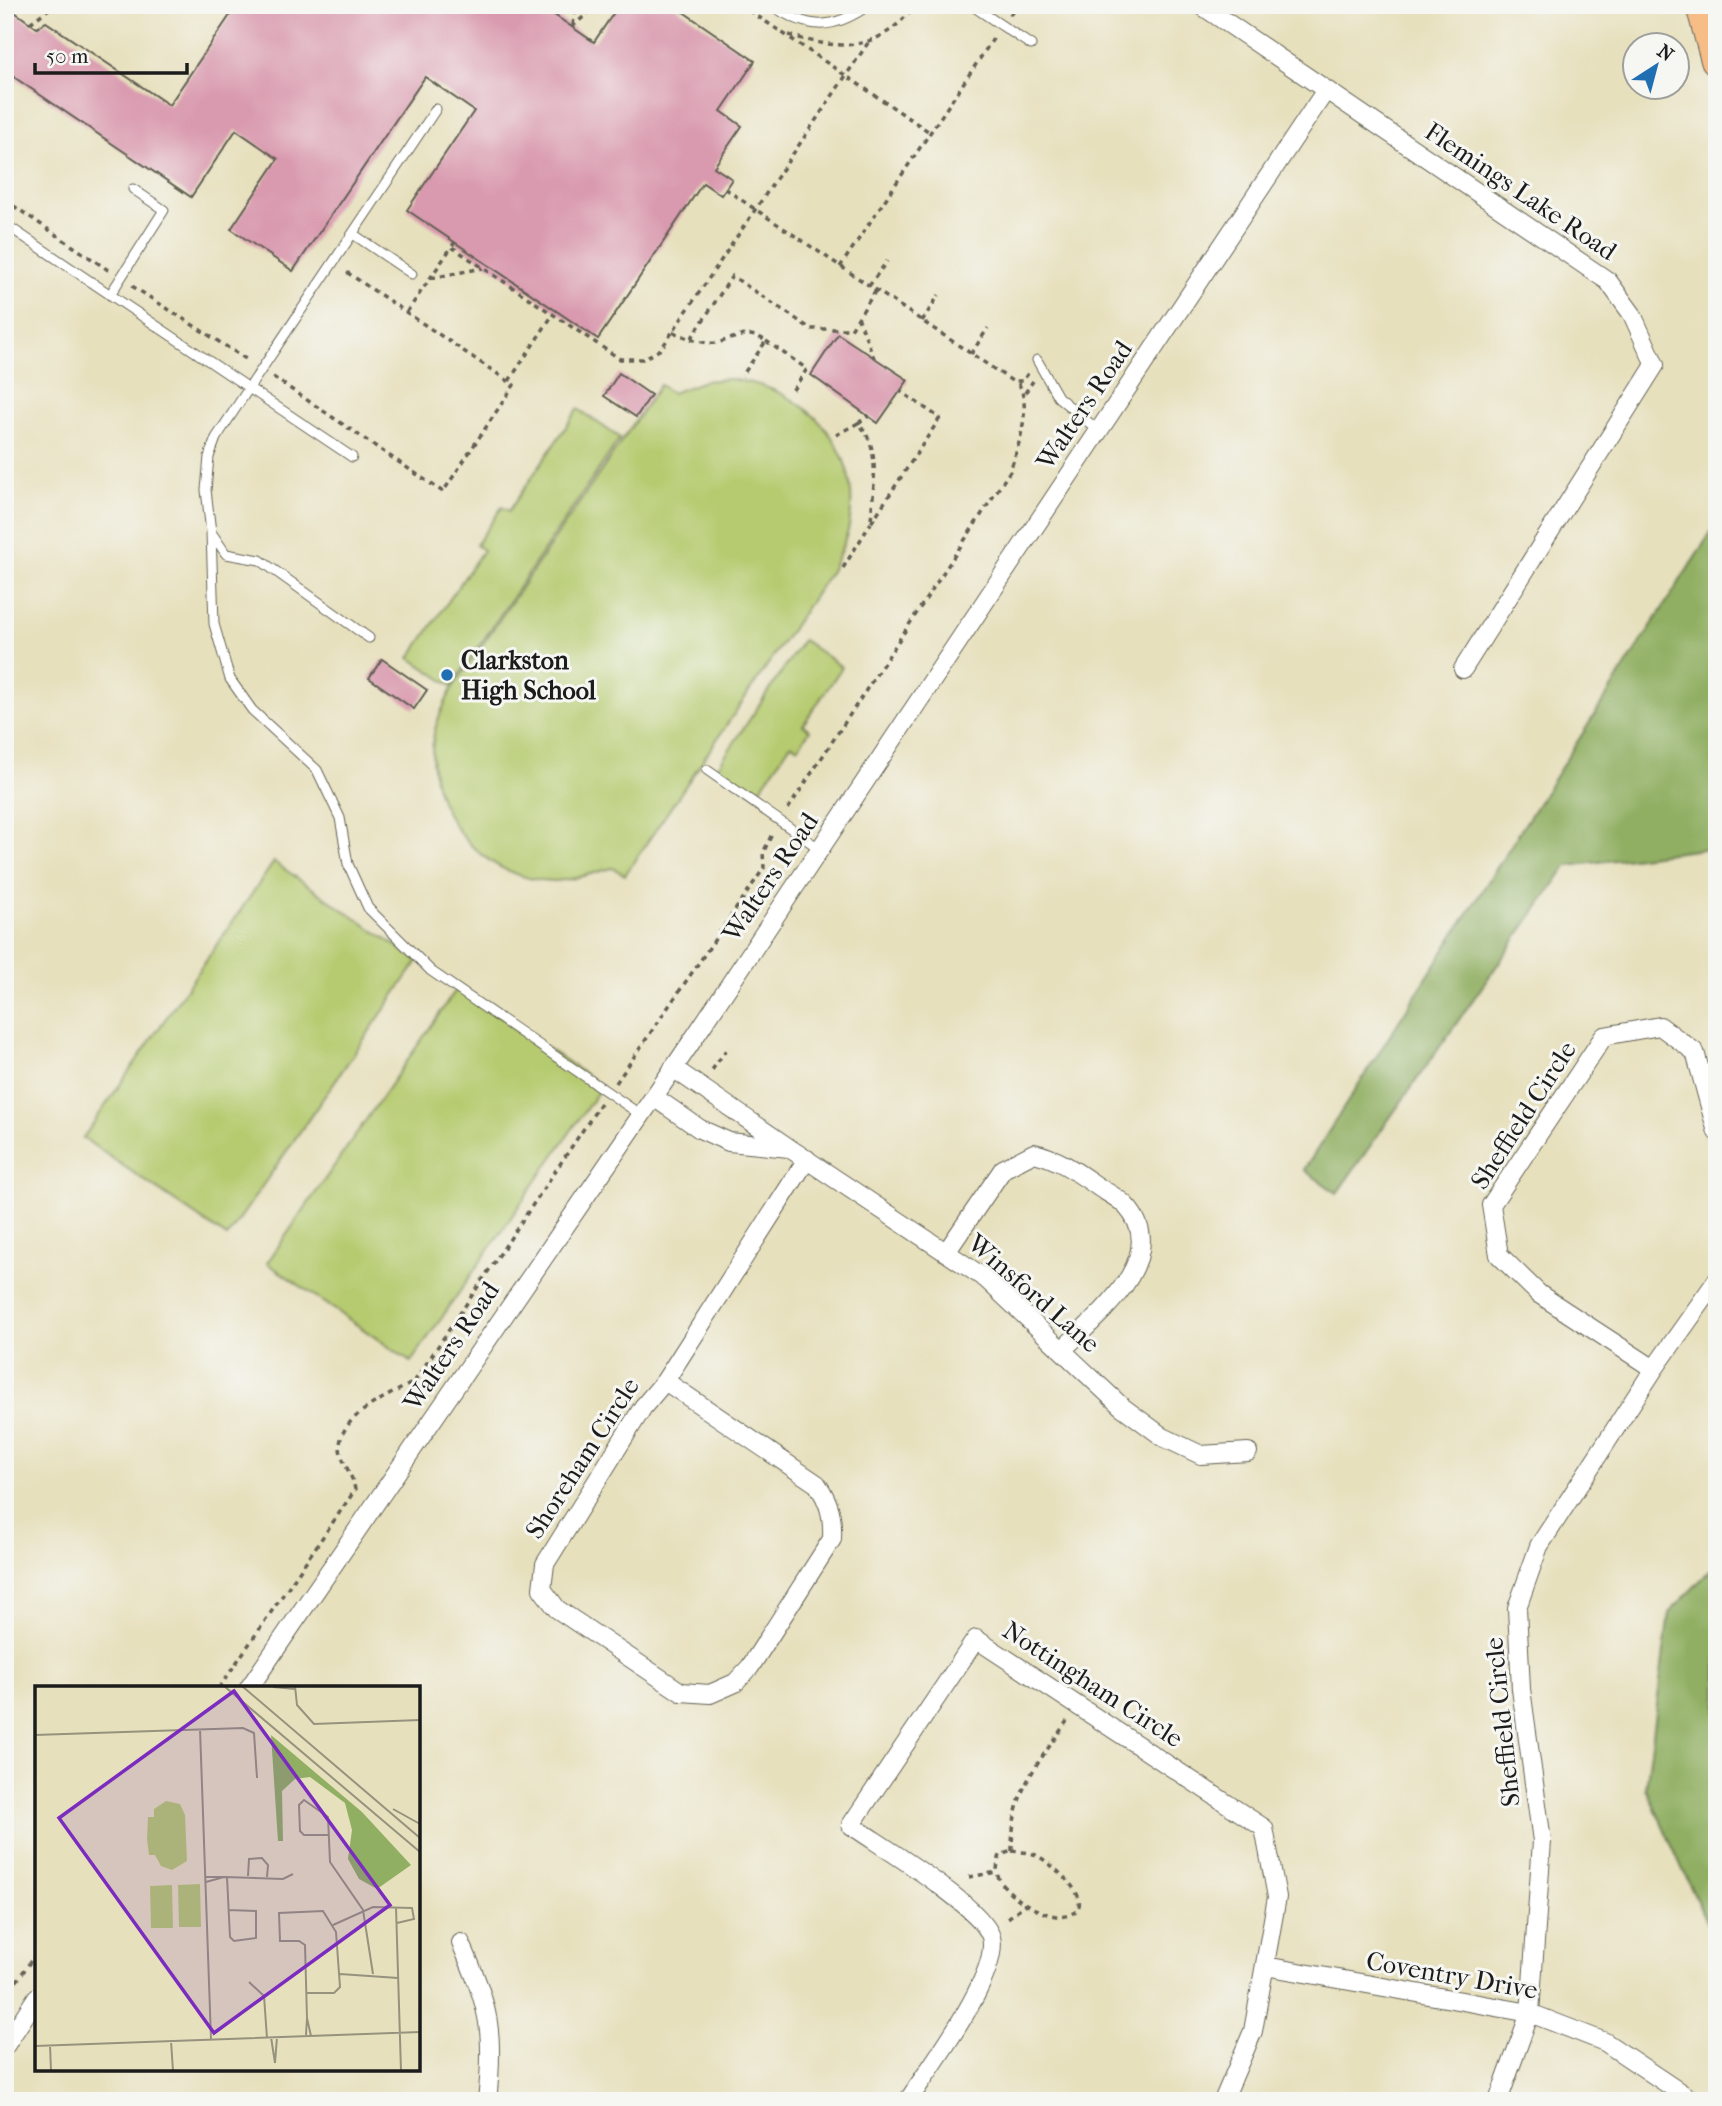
<svg xmlns="http://www.w3.org/2000/svg" width="1722" height="2106" font-family="'IM FELL French Canon',serif">
<rect width="100%" height="100%" fill="#f6f6f2"/>
<filter id="ink" filterUnits="userSpaceOnUse"><feTurbulence type="fractalNoise" baseFrequency=".0143" numOctaves="2"/><feDisplacementMap in="SourceGraphic" scale="14" xChannelSelector="R" yChannelSelector="G"/><feConvolveMatrix kernelMatrix="1 2 1 2 8 2 1 2 1" color-interpolation-filters="sRGB"/></filter>
<filter id="wash" filterUnits="userSpaceOnUse"><feTurbulence type="fractalNoise" baseFrequency=".00686" numOctaves="4" result="noise"/><feDisplacementMap in="SourceGraphic" scale="28" xChannelSelector="R" yChannelSelector="G"/><feGaussianBlur stdDeviation="1.57" result="paint"/><feColorMatrix in="noise" values="0 0 0 0 0 0 0 0 0 0 0 0 0 0 0 0 0 1.4 0 .05"/><feComposite in="paint" operator="in"/></filter>
<g filter="url(#wash)">
<rect width="100%" height="100%" fill="#e7e0bd"/>
<path fill="#b6cb6f" stroke="#697446" stroke-width="2" d="M728,379C804,386 864,446 849,526C846,542 838,556 831,571L625,875L613,868C594,872 576,880 555,881C480,881 421,807 434,734C437,718 445,703 452,689L660,385L672,393L704,381Z
M578,409L620,438L452,686L410,658L483,550L476,545L502,507L509,511Z
M803,640L842,667L803,725L810,730L798,748L791,744L756,795L717,768Z
M274,862L418,961L227,1237L83,1138Z
M458,987L602,1086L411,1362L267,1263Z"/>
<path fill="#90af62" stroke="#56663f" stroke-width="2" d="M1717,523V856L1704,849L1567,866L1337,1193L1304,1170Z
M1717,1563V1938L1714,1939L1646,1788L1669,1613Z"/>
<g id="blocks">
<path fill="#d999ae" d="M5,5L37,28L46,22L169,105L237,5H555L553,14L594,42L619,5H673L755,61L721,111L742,126L714,167L732,179L721,195L703,183L598,339L407,210L474,111L425,77L293,271L231,229L278,159L236,130L191,197L5,71Z
M838,334L908,380L878,423L811,375Z
M619,373L651,395L636,417L604,396Z
M382,659L427,690L414,709L369,678Z"/>
</g>
</g>
<g filter="url(#ink)">
<use href="#blocks" fill-opacity="0" stroke="#636154" stroke-width="2"/>
<g fill="none" stroke-linecap="round" stroke-linejoin="round">
<g stroke="#636154" stroke-width="11">
<path id="lane" d="M771,5C808,30 832,31 869,5
M971,5L1031,45
M5,224L249,388L436,109
M353,234L412,274
M110,295L164,210L133,189
M1037,360L1058,397L1099,431
M352,457L249,388L216,438L209,457L206,490L211,532L226,554L260,560L369,638
M211,532L214,624L230,679L252,710L317,770L340,818L348,864L368,908L431,971L641,1115
M707,770L820,849"/>
</g>
<g stroke="#636154" stroke-width="20">
<path id="street" d="M1201,5L1608,281L1632,314L1655,365L1463,669
M654,1097L700,1129L729,1142L789,1148L673,1068
M789,1148L986,1279L1121,1406L1163,1437L1201,1455L1248,1452
M947,1251L1003,1169L1034,1153C1060,1159 1078,1173 1100,1188C1108,1193 1120,1199 1126,1206C1173,1257 1096,1317 1062,1350
M1654,1369L1539,1294L1499,1255L1491,1205L1604,1036L1660,1026L1695,1052L1717,1132
M665,1381L817,1484C830,1503 833,1517 832,1539L750,1667L735,1683L710,1694L681,1692L557,1609L542,1589L545,1564L643,1407L665,1381L807,1159
M249,1688L688,1047L1326,90
M461,1943C489,2007 495,2030 487,2101
M1265,1966L1530,2013L1605,2042L1693,2101
M5,2046L37,1997
M908,2101C929,2068 1001,1974 991,1937C982,1906 881,1846 851,1825L976,1639L1264,1828L1277,1897L1253,2031L1223,2101
M1498,2101L1530,2013L1542,1841L1521,1689L1517,1608L1539,1546L1654,1369L1717,1280"/>
</g>
<g stroke="#636154" stroke-width="34">
<path id="highway" d="M1702,5L1717,60"/>
</g>
<path stroke="#636154" stroke-width="3.5" stroke-dasharray="5 5" stroke-linecap="butt" d="M741,5L931,133
M1010,15L1017,5
M30,23L54,5
M573,25L576,5
M572,27L597,5
M789,35C840,51 880,52 915,5
M725,189L1012,381H1023L1028,373
M5,200L111,272
M452,247L620,359H643L661,349L868,43
M840,267L995,36
M431,278L483,268
M132,286L249,361
M869,286L887,261
M407,312L455,242
M858,317L874,358
M922,321L939,295
M673,332L691,339L732,276L811,329H851L876,290
M691,339C699,341 707,344 715,343C734,340 747,328 766,341L742,376
M766,341L807,369L792,391
M971,354L988,328
M273,377L443,492L514,385L345,271
M509,381L552,316
M1025,393L1033,381
M858,423L869,416
M836,435L858,423C883,448 872,492 871,523L940,418L900,391
M843,568L871,523
M788,809L1010,471C1019,444 1033,406 1017,381
M712,1070L726,1050
M616,1083L764,868L763,853L772,834
M219,1688L355,1490C353,1476 345,1467 341,1454C332,1417 389,1396 414,1382L601,1103
M1012,1851C1020,1852 1031,1852 1038,1856C1050,1863 1101,1903 1069,1915C1050,1923 1004,1895 998,1876C996,1869 998,1862 1000,1855Z
M1012,1851C1012,1789 1035,1769 1067,1721
M969,1877L997,1872
M1008,1918L1025,1904
M5,1998L37,1952"/>
<use href="#lane" stroke="#fff" stroke-width="9"/>
<use href="#street" stroke="#fff" stroke-width="18"/>
<use href="#highway" stroke="#f6be86" stroke-width="32"/>
</g>
</g>
<circle fill="#1f6fb2" stroke="#f6f6f2" stroke-width="2.5" cx="447" cy="675" r="7"/>
<g text-anchor="middle" stroke-width="6" stroke-linejoin="round" paint-order="stroke">
<g font-size="26" fill="#1c1c1c" stroke="#f6f6f2">
<text transform="translate(1521 191) rotate(34)" y="9">Flemings Lake Road</text>
<text transform="translate(1084 405) rotate(-56)" y="9">Walters Road</text>
<text transform="translate(770 877) rotate(-56)" y="9">Walters Road</text>
<text transform="translate(1523 1115) rotate(-57)" y="9">Sheffield Circle</text>
<text transform="translate(1034 1293) rotate(41)" y="9">Winsford Lane</text>
<text transform="translate(451 1346) rotate(-56)" y="9">Walters Road</text>
<text transform="translate(582 1458) rotate(-57)" y="9">Shoreham Circle</text>
<text transform="translate(1093 1684) rotate(33)" y="9">Nottingham Circle</text>
<text transform="translate(1502 1722) rotate(-96)" y="9">Sheffield Circle</text>
<text transform="translate(1452 1975) rotate(10)" y="9">Coventry Drive</text>
</g>
<g font-size="26" font-weight="bold" fill="#1c1c1c" stroke="#f6f6f2" text-anchor="start">
<text x="461" y="669">Clarkston<tspan x="461" dy="30">High School</tspan></text>
</g>
</g>
<g transform="translate(35 1686)">
<rect width="385" height="385" fill="#e7e0bd"/>
<path d="M131,115L145,118L150,129L152,175L137,184L126,180L120,169H114L112,153L113,131H119V123ZM165,198L166,241H144L143,199ZM137,199L138,242H116L115,200Z" fill="#b6cb6f"/>
<path d="M236,49L327,126L376,179L342,203L324,193L313,173L317,144L310,117L275,91L260,93L247,105L248,155H243Z" fill="#90af62"/>
<path fill="none" stroke="#96927d" stroke-width="2" d="M189,0L385,166M207,0L385,152M260,0L262,19L279,38L385,34M238,1L260,3M165,43L176,353M0,49L208,42L219,47L222,92M358,123L385,138M293,149H269L265,145L264,119L269,114L293,131L295,176L328,224L338,288M213,190L214,173L227,172L233,179L232,191M171,191H189L171,196M189,191L248,193L258,188M192,191L195,251L199,255L221,252V225L193,224M361,221L366,385M298,239L338,221L377,222L379,233L362,237M305,288L363,292M214,296L229,310L232,352M272,332L270,259L264,255H245L244,227L288,225L301,246L305,301L299,307H272M271,349L272,332L276,350M236,351L240,377L242,351M136,355L138,385M15,359L16,385M0,360L385,346"/>
<path fill="#7b2cbf" fill-opacity="0.15" stroke="#7b2cbf" stroke-width="3.5" d="M199,5L355,219L179,347L24,132Z"/>
<rect width="385" height="385" fill="none" stroke="#1c1c1c" stroke-width="3.5"/>
</g>
<rect width="1722" height="2106" fill="none" stroke="#f6f6f2" stroke-width="28"/>
<g transform="translate(1656 66) rotate(36)"><circle r="33" fill="#f6f6f2" stroke="#9f9f9c" stroke-width="2"/>
<path d="M0-5L12 26L0 18L-12 26Z" fill="#1f6fb2"/>
<text y="-10" font-size="19" font-weight="bold" text-anchor="middle" fill="#1c1c1c">N</text>
</g>
<path d="M35 63v10h152v-10" fill="none" stroke="#1c1c1c" stroke-width="3.5"/>
<text x="46" y="63" font-size="21" fill="#1c1c1c" stroke="#f6f6f2" stroke-width="5" paint-order="stroke">50 m</text>
</svg>
